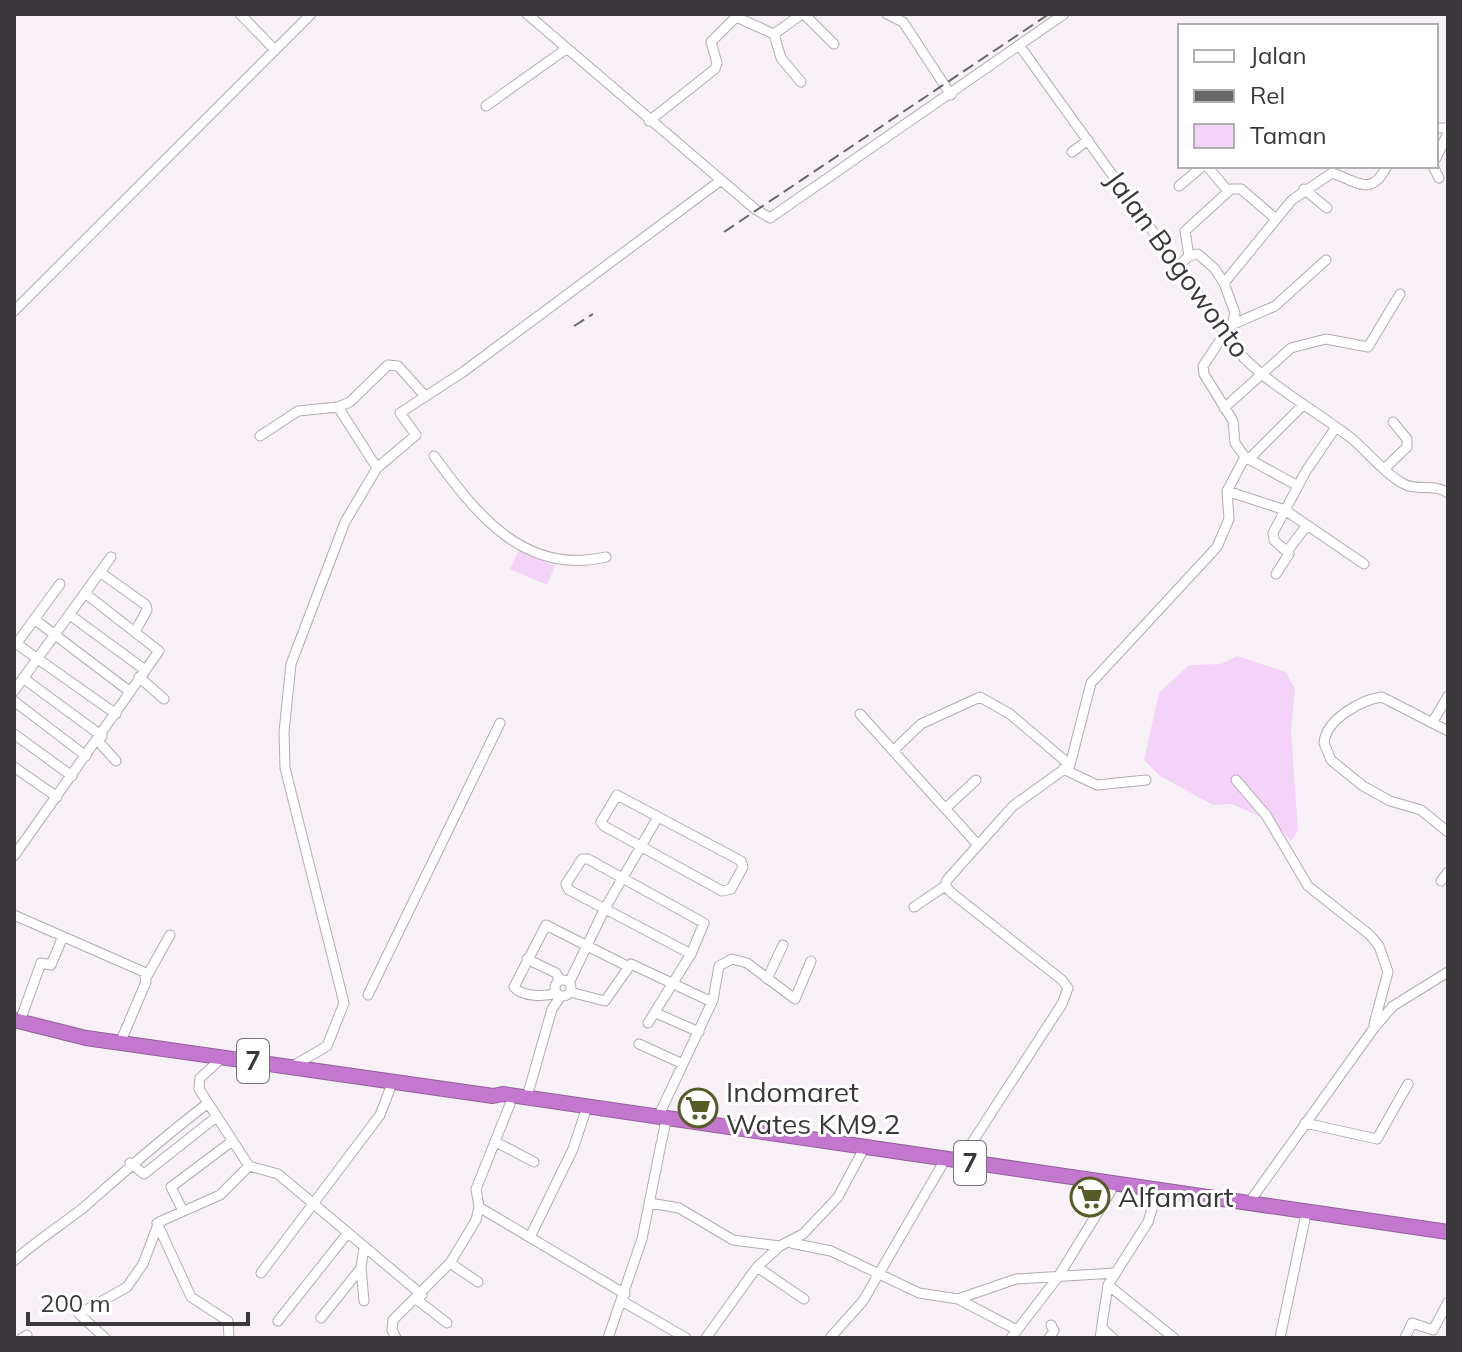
<svg xmlns="http://www.w3.org/2000/svg" width="1462" height="1352" font-family="Mulish,sans-serif">
<rect width="100%" height="100%" fill="#f7f1f7"/>
<path fill="#f3d3f8" d="M519,550L555,566L547,585L510,569Z
M1237,656L1286,672L1295,689L1291,729L1298,831L1291,841L1244,786L1241,793L1259,816L1231,804L1213,805L1160,776L1144,760L1159,693L1189,665L1221,664Z"/>
<g fill="none" stroke-linecap="round" stroke-linejoin="round">
<g stroke="#b1acb1" stroke-width="11">
<path id="minor" d="M240,14L275,50
M527,14L755,209L770,218L1064,14
M804,14L834,44
M887,14L903,22L951,95
M774,34L802,14
M1019,45L1243,357C1275,389 1315,410 1351,438C1368,452 1382,471 1402,483C1417,492 1434,483 1448,493
M486,106L566,49
M649,121L715,69L717,63L711,42L736,17L774,34L781,58L801,82
M1436,128H1448
M1072,152L1088,140
M1436,158L1448,133
M1207,166L1228,191
M1433,166L1439,178
M1179,186L1203,166
M1304,189L1327,208
M1189,256L1185,231L1231,189H1241L1276,219
M1177,267L1189,256L1198,254L1215,269L1224,283L1292,200L1332,173C1357,181 1371,198 1387,166
M1224,283L1235,313L1232,324
M14,311L311,14
M1222,329L1275,306L1326,260
M1224,408L1291,348L1326,339L1368,347L1400,294
M260,436L298,411L338,407L350,402L388,365L398,366L425,396
M434,456C477,515 525,576 606,557
M1245,457L1298,486
M1250,458L1303,405
M377,468L416,435L400,413L463,372L720,181
M1384,469L1407,447V439L1393,422
M1227,491L1285,510L1364,564
M1288,550L1307,525
M101,573L146,605L147,610L136,630
M1276,574L1289,554L1274,540L1273,533L1306,471L1336,427
M70,615L145,670
M34,619L129,691
M14,642L116,714
M17,643L60,584
M139,677L164,699
M23,678L102,736
M14,691L111,557
M14,701L86,756
M860,714L978,845
M1432,723L1448,696
M1448,731L1382,697C1361,700 1326,719 1324,743L1331,760L1363,786L1390,801L1421,810L1448,832
M14,734L72,776
M98,741L116,761
M894,750L921,724L980,697L1010,714L1070,765
M14,767L57,797
M1063,769L1097,785L1146,780
M1236,780L1266,815L1308,886L1370,935L1379,946L1388,972L1374,1024
M617,795L741,861L743,867L731,889L722,891L604,826L601,822Z
M947,807L976,780
M14,856L159,651L86,594
M1441,881L1448,872
M914,907L945,886
M14,915L144,972L146,982L120,1043
M527,959L556,973L560,980
M147,976L170,935
M767,979L783,945
M555 988a8 8 0 1 1 16 0a8 8 0 1 1-16 0Z
M569,983L604,910L658,817
M570,992L605,1001L631,964L712,1002
M557,993C545,997 522,997 514,987L546,925L627,966
M368,995L500,723
M658,1014L699,1032
M20,1021L41,963L51,965L62,939
M648,1023L691,954L704,923L588,859H582L566,884L569,890L691,954
M639,1044L683,1064
M223,1057L200,1078L199,1089L249,1166L278,1174L422,1295
M293,1066L327,1046L344,1003L285,768L284,732L291,664L345,522L377,468L338,407
M527,1097L552,1009L561,996
M658,1117L713,1000L719,966L732,959L747,963L795,999L811,961
M1305,1123L1377,1139L1408,1084
M662,1140L665,1125
M496,1142L534,1162
M960,1161L1062,1004L1068,988L1062,980L953,894L945,886L947,880L1013,806L1070,765L1091,683L1217,547L1229,519L1227,491L1245,457L1235,443L1233,421L1204,374L1203,366L1225,333
M130,1163L144,1174L215,1118
M650,1203L679,1208L733,1240L780,1246
M1248,1204L1374,1028L1393,1006L1448,972
M479,1207L625,1294
M183,1211L171,1187L231,1142
M157,1223L191,1297L228,1321L229,1338
M531,1235L573,1149L585,1113
M791,1243L831,1251L919,1293L958,1299L1016,1279L1115,1273
M14,1261C36,1241 60,1226 83,1208C124,1172 163,1137 207,1104
M450,1263L478,1282
M757,1267L804,1299
M361,1268L364,1301
M261,1273L380,1115L393,1081
M1108,1285L1174,1338
M416,1299L447,1323
M958,1299L1017,1330
M622,1301L686,1338
M321,1318L361,1268L364,1247
M278,1321L347,1234
M1102,1328L1113,1338
M22,1338L27,1335
M105,1338L79,1314L127,1287L143,1264L159,1222L220,1195L249,1166
M396,1338L392,1330L393,1320L450,1263L476,1220L479,1207L476,1189L510,1104
M608,1338L642,1239L661,1144
M706,1338L757,1267L780,1246L803,1234L838,1197L861,1154
M830,1338L863,1301L942,1165
M1011,1338L1058,1277L1111,1191
M1049,1338L1054,1331L1051,1325
M1100,1338L1108,1285L1148,1222L1158,1190
M1280,1338L1305,1219
M1405,1338L1412,1323L1433,1330L1448,1302"/>
</g>
<g stroke="#93619a" stroke-width="16">
<path id="highway" d="M14,1020L86,1038L493,1096L503,1094L1448,1232"/>
</g>
<use href="#minor" stroke="#fff" stroke-width="9"/>
<use href="#highway" stroke="#c377ce" stroke-width="14"/>
<path stroke="#686568" stroke-width="2" stroke-dasharray="12 6" stroke-linecap="butt" d="M724,232L1049,14
M574,326L593,314"/>
</g>
<defs>
<g id="supermarket-ring" transform="scale(2)"><circle r="9.5" fill="#fff" stroke="#575b28" stroke-width="1.5"/><path d="M-6-5.5h2.5l.6 2H6L4.5 2H-2.5L-4.4-4H-6ZM-1.5 3.2a1.3 1.3 0 1 0 .1 0ZM3 3.2a1.3 1.3 0 1 0 .1 0Z" fill="#575b28"/></g>
</defs>
<g fill-rule="evenodd">
<use href="#supermarket-ring" x="698" y="1108"/>
<use href="#supermarket-ring" x="1090" y="1197"/>
</g>
<g text-anchor="middle" stroke-width="6" stroke-linejoin="round" paint-order="stroke">
<g fill="#fff" stroke="#757475" stroke-width="2">
<rect x="237" y="1039" width="32" height="44" rx="6"/>
<rect x="954" y="1141" width="32" height="44" rx="6"/>
</g>
<g font-size="26" font-weight="bold" fill="#3a383a">
<text x="253" y="1070">7</text>
<text x="970" y="1172">7</text>
</g>
<g font-size="28" fill="#3a383a" stroke="#fff">
<text transform="translate(1178 264) rotate(54)" y="10">Jalan Bogowonto</text>
</g>
<g font-size="28" fill="#3a383a" stroke="#fff" text-anchor="start">
<text x="726" y="1102">Indomaret<tspan x="726" dy="32">Wates KM9.2</tspan></text>
<text x="1118" y="1207">Alfamart</text>
</g>
</g>
<rect width="1462" height="1352" fill="none" stroke="#3a383a" stroke-width="32"/>
<rect x="1178" y="24" width="260" height="144" fill="#ffffff" stroke="#b0afb0" stroke-width="2"/>
<rect x="1194" y="50" width="40" height="12" fill="#ffffff" stroke="#b0afb0" stroke-width="2"/>
<text x="1250" y="64" font-size="24" fill="#3a383a">Jalan</text>
<rect x="1194" y="90" width="40" height="12" fill="#686568" stroke="#b0afb0" stroke-width="2"/>
<text x="1250" y="104" font-size="24" fill="#3a383a">Rel</text>
<rect x="1194" y="124" width="40" height="24" fill="#f3d3f8" stroke="#b0afb0" stroke-width="2"/>
<text x="1250" y="144" font-size="24" fill="#3a383a">Taman</text>
<path d="M28 1312v12h220v-12" fill="none" stroke="#3a383a" stroke-width="4"/>
<text x="40" y="1312" font-size="24" fill="#3a383a" stroke="#ffffff" stroke-width="6" paint-order="stroke">200 m</text>
</svg>
